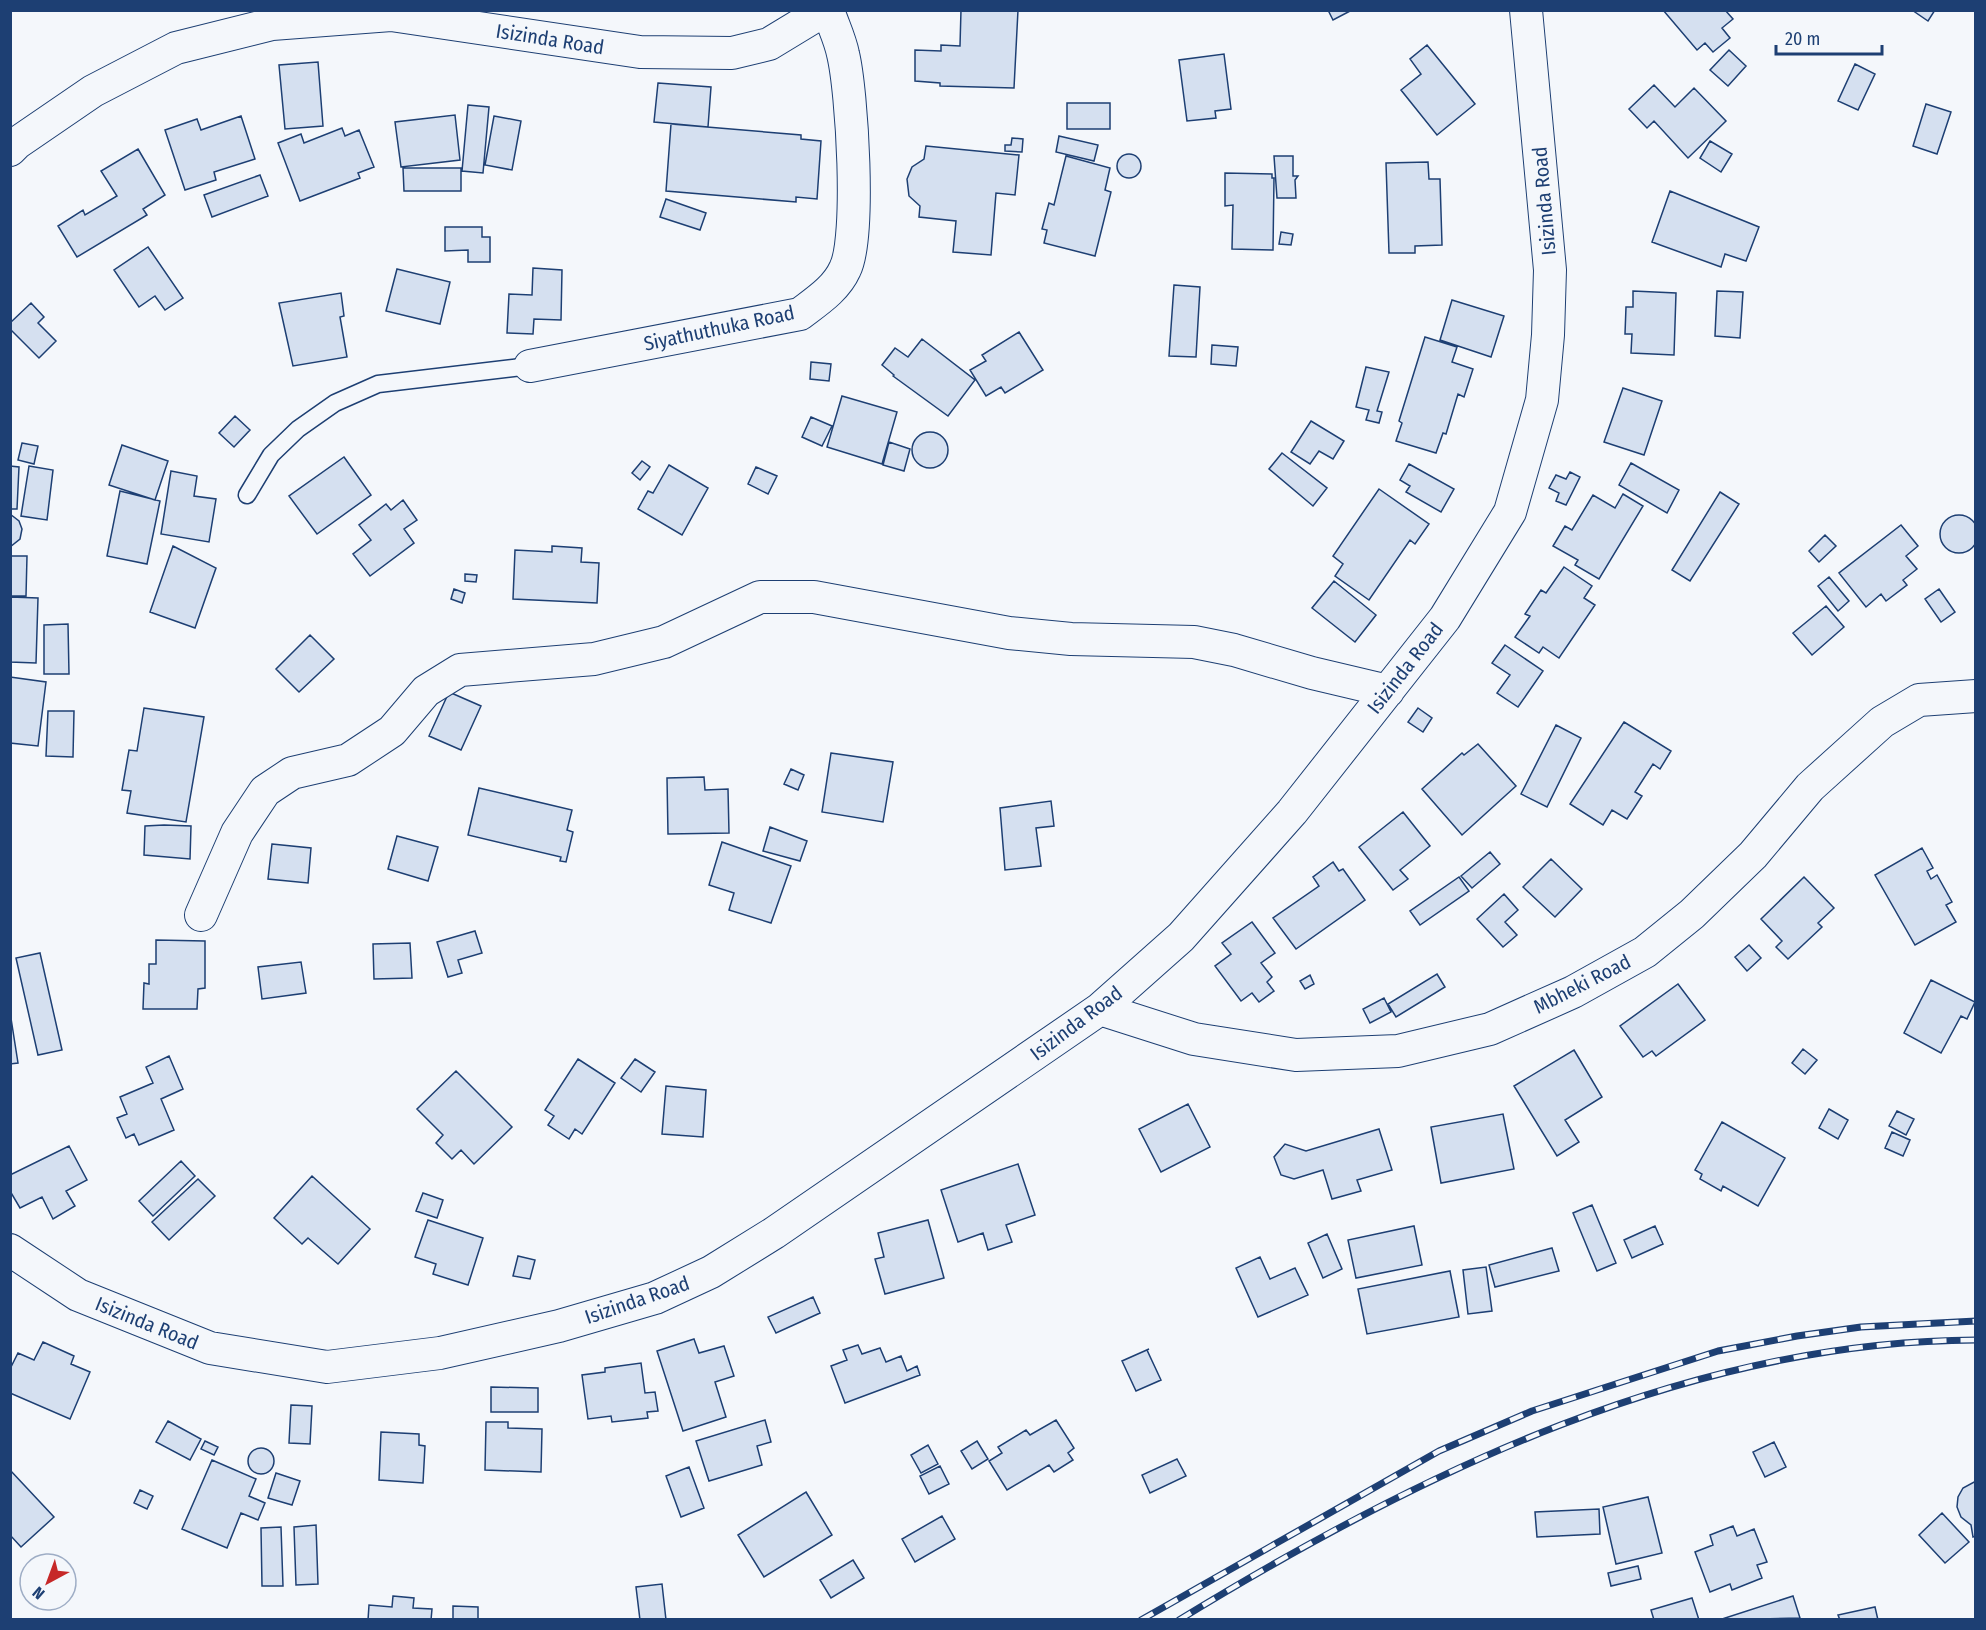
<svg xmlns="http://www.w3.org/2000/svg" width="1986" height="1630" font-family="'Fira Sans Condensed',sans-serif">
<rect width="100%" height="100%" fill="#f4f7fb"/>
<path fill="#d5e0f0" stroke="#1d3f73" stroke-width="1.5" d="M961,10H1018L1014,88L940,86V83L915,81V50L941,51V45L960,46Z
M1328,10H1352L1333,20Z
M1663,10H1725L1733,19L1722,28L1730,38L1713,52L1705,43L1697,50Z
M1912,10H1935L1928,21Z
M1427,45L1475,104L1437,135L1401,90L1421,74L1410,59Z
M1729,50L1746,66L1728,86L1710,70Z
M1224,54L1231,109L1215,111L1216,118L1187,121L1179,60Z
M318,62L323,126L285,129L279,65Z
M1855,64L1875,74L1858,110L1838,101Z
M658,83L711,87L708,127L654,122Z
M1654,85L1675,107L1694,88L1726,121L1688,158L1654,121L1647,128L1629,109Z
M1067,103H1110V129H1067Z
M1926,104L1951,112L1937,154L1913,146Z
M468,105L489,107L483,173L462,171Z
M455,115L460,160L401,167L395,122Z
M241,116L255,159L214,172L216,180L185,190L165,130L197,119L201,130Z
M494,116L521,121L512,170L485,165Z
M671,124L801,135V139L821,141L817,199L796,197V202L666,191Z
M342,128L345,136L359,130L374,167L358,173L360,178L300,201L278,143L301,134L304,143Z
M1059,136L1098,145L1094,161L1056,152Z
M1012,138L1023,139L1022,152L1005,151V145H1011Z
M1710,141L1732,154L1721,172L1700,158Z
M926,146L1019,155L1015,195L996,193L991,255L953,252L956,221L919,217L920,206L909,196L907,179L912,167L924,159Z
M138,149L165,195L143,209L147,215L77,257L58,226L83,210L85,215L117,196L101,171Z
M1117 166a12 12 0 1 1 24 0a12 12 0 1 1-24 0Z
M1066,156L1110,168L1105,190L1111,192L1095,256L1044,243L1047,230L1042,229L1049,203L1054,205Z
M1274,156H1293V176H1298L1295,180L1296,198H1277Z
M1428,162L1429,179H1440L1442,245L1415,246V253H1389L1386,163Z
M403,168H461V191H404Z
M1225,173L1272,174V178H1274L1273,250L1232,249L1233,205L1225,206Z
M260,175L268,196L212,217L204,195Z
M1670,191L1759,227L1746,261L1725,254L1721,267L1652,242Z
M666,199L706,213L700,230L660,217Z
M445,227H482V237H490V262H468V250L445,251Z
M1281,232L1293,234L1291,245L1279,244Z
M148,247L183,298L165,310L155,296L139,307L114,270Z
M533,268L562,270L561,320L534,319L533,334L507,333L509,294L532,295Z
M397,269L450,282L440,324L386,311Z
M1174,285L1200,287L1196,357L1169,356Z
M1633,291L1676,293L1674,355L1631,353L1632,334H1625L1626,307H1633Z
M1717,291L1743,292L1740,338L1715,336Z
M341,293L344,316L340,317L347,357L293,366L279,303Z
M1452,300L1504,316L1491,357L1440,340Z
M31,303L44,317L38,323L56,341L39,358L10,329V323Z
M1019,332L1043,370L1005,393L1001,387L986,396L970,370L986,361L982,355Z
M1425,337L1457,347L1452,362L1473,369L1464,397L1458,394L1446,434L1443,433L1436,453L1396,441L1402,423L1399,421Z
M922,339L975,380L948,416L893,376L894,375L882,365L895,348L908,357Z
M1212,345L1238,347L1236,366L1211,364Z
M811,362L831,364L829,381L810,379Z
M1366,367L1389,372L1377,411L1382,412L1379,423L1366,420L1369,410L1356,407Z
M1623,388L1662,401L1644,455L1604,442Z
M842,396L897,412L882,464L827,447Z
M235,416L250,430L234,447L219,433Z
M811,417L832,426L822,446L802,437Z
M1311,421L1344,441L1333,459L1319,451L1310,464L1291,452Z
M912 450a18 18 0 1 1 36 0a18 18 0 1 1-36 0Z
M889,442L910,449L904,471L883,465Z
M22,443L38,446L34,464L18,460Z
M122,445L168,461L155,500L109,485Z
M1282,453L1327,488L1313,506L1269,469Z
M344,457L371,495L317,534L289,496Z
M642,461L650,467L640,480L632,473Z
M1631,463L1679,490L1667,513L1619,485Z
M1409,464L1454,489L1441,512L1406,492L1410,486L1400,480Z
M669,465L708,488L682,535L638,509L648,491L653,493Z
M10,466L19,467L17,509H10Z
M29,466L53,470L47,520L21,516Z
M756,467L777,476L768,494L748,484Z
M171,471L197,476L194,496L216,499L209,542L161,534Z
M1570,472L1580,477L1566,505L1556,501L1559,493L1549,488L1556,475L1566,479Z
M1379,489L1429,524L1415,544L1410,540L1369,600L1335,576L1343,564L1333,556Z
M120,491L160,501L147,564L107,556Z
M1720,492L1739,504L1690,581L1672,570Z
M1623,494L1643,506L1599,579L1575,565L1578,560L1553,546L1565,526L1572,530L1593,495L1615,508Z
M403,500L417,520L404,529L414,543L370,576L353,554L371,540L359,525L386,504L391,510Z
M10,514L19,521L22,529L20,539L10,547Z
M1940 534a19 19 0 1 1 38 0a19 19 0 1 1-38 0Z
M1901,525L1918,546L1906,556L1917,569L1903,580L1907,585L1886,601L1881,594L1866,607L1839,573Z
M1825,535L1836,546L1819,562L1809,551Z
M173,546L216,568L195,628L150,612Z
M552,546L582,548L581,562L599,563L597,603L513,599L515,550L552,552Z
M10,556H27L26,596H10Z
M1564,567L1592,586L1584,598L1595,605L1559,658L1543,647L1539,653L1515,637L1530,616L1525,614L1541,590L1546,593Z
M465,574L477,575L476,582L465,581Z
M1829,577L1849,601L1838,611L1818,586Z
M1334,581L1376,615L1355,642L1312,608Z
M454,589L465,593L462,603L451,599Z
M1939,589L1955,612L1941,622L1925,599Z
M10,597L38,598L36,663L10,662Z
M1826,606L1844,627L1812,655L1793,633Z
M68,624L69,674H44V625Z
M310,635L334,659L299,692L276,669Z
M1505,645L1543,671L1518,707L1497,693L1510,675L1492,663Z
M10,677L46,682L38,746L10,743Z
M449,692L481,706L461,750L429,736Z
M144,708L204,717L186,822L127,813L131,791L122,790L129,750L137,751Z
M1418,708L1432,718L1423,732L1408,722Z
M48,711H74L73,757L46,756Z
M1624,722L1671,751L1660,769L1653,764L1635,792L1642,796L1627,819L1612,810L1603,825L1570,804Z
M1556,725L1581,738L1547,807L1521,794Z
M1478,744L1516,786L1462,835L1422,789L1462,753L1464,755Z
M831,753L893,762L883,822L822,812Z
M791,769L804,775L798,790L784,784Z
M704,777L705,790L728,789L729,833L668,834L667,778Z
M479,788L572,810L567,830L573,832L566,862L560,861L561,857L468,835Z
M1051,801L1054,826L1036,828L1041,866L1005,870L1000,808Z
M1403,812L1430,846L1400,870L1408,879L1393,890L1359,847Z
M164,825L191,826L190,859L144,855L145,826Z
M770,827L807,841L800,861L763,851Z
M397,836L438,847L428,881L388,869Z
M722,842L791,866L771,923L729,910L734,893L709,885Z
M272,844L311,848L308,883L268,879Z
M1922,848L1933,868L1927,871L1931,879L1937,875L1952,902L1946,905L1956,922L1915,945L1875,875Z
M1490,852L1500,864L1472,888L1461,876Z
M1551,859L1582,889L1555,917L1523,887Z
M1333,862L1339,871L1343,869L1365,900L1296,949L1273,918L1319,886L1313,877Z
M1459,877L1469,891L1420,925L1410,911Z
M1804,877L1834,908L1818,923L1822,927L1788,959L1776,947L1782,941L1761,919Z
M1504,894L1518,910L1505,922L1517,935L1503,947L1477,919Z
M1252,922L1275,953L1261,963L1272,977L1267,982L1274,991L1259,1002L1252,993L1241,1001L1215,966L1231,954L1222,943Z
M475,931L482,953L458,960L462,973L448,977L437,942Z
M156,940L205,941V988L198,989L197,1009H143L144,983L149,984V964H156Z
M410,943L412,978L374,979L373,944Z
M1749,945L1761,958L1747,971L1735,957Z
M40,953L62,1050L38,1055L16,958Z
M301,962L306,993L262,999L258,967Z
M1437,974L1445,987L1396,1017L1388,1004Z
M1310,975L1314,984L1305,989L1300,981Z
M1931,980L1975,1002L1967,1019L1961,1016L1941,1053L1904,1033Z
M1678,984L1705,1020L1656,1056L1652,1051L1643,1057L1620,1026Z
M1384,998L1391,1012L1370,1023L1363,1009Z
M10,1012L18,1063L10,1064Z
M1803,1049L1817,1060L1805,1074L1792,1063Z
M1574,1050L1602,1097L1565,1120L1579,1142L1557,1156L1514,1086Z
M169,1056L183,1089L161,1099L174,1130L139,1145L134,1134L126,1138L117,1118L127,1114L120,1097L153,1083L146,1067Z
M578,1059L615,1083L582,1134L575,1129L569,1139L548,1125L554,1116L545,1110Z
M635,1059L655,1072L641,1092L621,1078Z
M456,1071L512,1127L474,1164L461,1150L452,1159L436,1143L443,1135L417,1109Z
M666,1086L706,1090L703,1137L662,1134Z
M1188,1104L1210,1147L1161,1172L1139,1129Z
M1829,1109L1848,1120L1838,1139L1819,1128Z
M1897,1111L1914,1119L1906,1135L1889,1126Z
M1503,1114L1514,1169L1441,1183L1431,1127Z
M1722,1122L1785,1158L1758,1206L1723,1186L1721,1191L1700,1179L1702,1174L1695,1170Z
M1379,1129L1392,1170L1357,1180L1361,1191L1332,1199L1323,1170L1294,1179L1281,1175L1274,1157L1285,1144L1306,1151Z
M1892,1132L1910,1140L1903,1156L1885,1148Z
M69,1146L87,1180L66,1191L75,1206L53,1219L42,1197L20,1208L10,1191V1175Z
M181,1161L195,1176L153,1216L139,1201Z
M1018,1164L1035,1215L1006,1225L1012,1242L988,1250L983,1233L958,1242L941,1190Z
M312,1176L370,1229L338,1264L308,1238L302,1244L274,1218Z
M198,1179L215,1196L169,1240L152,1222Z
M423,1193L443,1200L437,1218L416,1211Z
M1592,1205L1616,1263L1597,1271L1573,1213Z
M428,1220L483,1238L468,1285L433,1274L436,1264L415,1257Z
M928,1220L944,1278L885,1294L875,1259L884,1257L878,1233Z
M1414,1226L1422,1265L1356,1278L1348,1240Z
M1655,1226L1663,1244L1632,1258L1624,1240Z
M1327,1234L1342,1269L1323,1278L1308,1243Z
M1552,1248L1559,1271L1495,1287L1489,1265Z
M518,1256L535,1260L530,1279L513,1276Z
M1260,1257L1270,1279L1295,1268L1308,1295L1258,1317L1236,1268Z
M1486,1267L1492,1311L1468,1314L1463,1270Z
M1450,1271L1459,1317L1367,1334L1358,1289Z
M813,1297L820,1313L776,1333L768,1317Z
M694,1339L699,1353L724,1346L734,1376L715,1382L726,1417L683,1431L657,1351Z
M43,1342L74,1356L71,1364L90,1372L70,1419L10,1393V1369L18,1353L34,1360Z
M858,1345L862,1354L880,1348L886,1362L901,1356L907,1371L917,1366L920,1375L845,1403L831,1366L847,1360L843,1350Z
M1149,1349L1147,1350L1161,1380L1136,1391L1122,1361Z
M641,1363L645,1393L655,1392L658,1411L647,1412L648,1418L612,1422L611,1416L588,1419L582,1375L605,1372V1368Z
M491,1387L538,1388V1412H491Z
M291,1405L312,1406L310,1444L289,1443Z
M765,1420L771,1442L757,1446L762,1465L709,1481L696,1441Z
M1056,1420L1074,1448L1068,1453L1073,1460L1054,1472L1049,1465L1007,1490L989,1461L1002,1453L998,1447L1026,1430L1030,1435Z
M168,1421L201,1439L190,1460L156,1442Z
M486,1422H508V1428L542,1429L541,1472L485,1470Z
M381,1432L419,1434V1445L425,1446L423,1483L379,1480Z
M205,1441L218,1447L214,1455L201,1449Z
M977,1441L988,1459L972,1469L961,1451Z
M1774,1442L1786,1467L1765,1477L1753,1452Z
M928,1445L938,1464L921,1473L911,1455Z
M248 1461a13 13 0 1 1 26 0a13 13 0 1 1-26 0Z
M1177,1459L1186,1476L1150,1493L1142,1475Z
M212,1460L256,1479L249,1496L265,1503L258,1520L241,1513L227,1548L182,1529Z
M940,1466L949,1484L929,1494L920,1476Z
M689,1467L704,1508L681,1517L666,1476Z
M10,1470L54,1517L21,1547L10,1535Z
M276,1473L300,1481L292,1505L268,1498Z
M1976,1481V1536L1973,1537L1971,1525L1961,1517L1957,1507L1958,1497L1963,1488Z
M140,1490L153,1496L147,1509L134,1503Z
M806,1492L832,1535L764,1577L738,1535Z
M1648,1497L1662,1553L1616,1564L1603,1507Z
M1599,1509L1600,1534L1537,1537L1535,1512Z
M1942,1513L1969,1542L1945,1563L1919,1535Z
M942,1516L955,1539L915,1562L902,1539Z
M316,1525L318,1584L296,1585L294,1527Z
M1733,1526L1737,1536L1754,1529L1767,1562L1757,1565L1762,1578L1732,1590L1730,1584L1710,1592L1695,1552L1713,1545L1710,1535Z
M281,1527L283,1586H262L261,1528Z
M853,1560L864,1578L831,1598L820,1580Z
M1638,1566L1641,1579L1611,1586L1608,1573Z
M662,1584L666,1620H640L636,1587Z
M393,1596L414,1598L413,1608L432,1609L431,1620H368L369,1605L392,1607Z
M1793,1596L1800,1618L1719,1620Z
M1692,1598L1699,1620H1654L1651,1610Z
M453,1606L478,1607V1620H453Z
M1875,1607L1878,1620H1840L1838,1615Z"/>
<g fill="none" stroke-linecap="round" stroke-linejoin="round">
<g stroke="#1d3f73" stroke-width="19">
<path id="service" d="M247,495L271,455L298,429L335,403L378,384L530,366"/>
</g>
<g stroke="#1d3f73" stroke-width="34">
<path id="minor" d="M10,150L17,143L93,91L176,48L272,24L391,15L640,52L732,53L769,44L825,10
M530,366L800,314C817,301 836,289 845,269C861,237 852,91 843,54C840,39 833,25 828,10
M201,915L237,833L265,791L292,773L348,760L392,731L426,691L460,670L594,659L664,642L760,597H814L1009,633L1071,639L1194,642L1234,650L1312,673L1388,691
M1100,1009L1194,1039L1296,1055L1398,1051L1490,1029L1573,992L1645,952L1692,914L1753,855L1810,787L1882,722L1919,700L1976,696
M10,1250L78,1295L210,1348L327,1367L440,1353L559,1326L655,1298L711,1272L774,1233L1100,1009L1181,937L1292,812L1445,618L1510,512L1542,400L1548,335L1550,270L1526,10"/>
</g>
<use href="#service" stroke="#f4f7fb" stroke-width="16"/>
<use href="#minor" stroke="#f4f7fb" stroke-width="32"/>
<g stroke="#1d3f73" stroke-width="7">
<path id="rail" d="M1141,1620L1439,1451L1532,1411L1718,1351L1797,1336L1861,1327L1976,1321
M1179,1620C1419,1473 1689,1341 1976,1340"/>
</g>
<use href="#rail" stroke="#f4f7fb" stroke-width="4.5" stroke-dasharray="14" stroke-linecap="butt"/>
</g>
<g text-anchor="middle" stroke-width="4.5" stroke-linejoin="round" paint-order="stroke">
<g font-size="20" fill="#1d3f73" stroke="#f4f7fb">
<text transform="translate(550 39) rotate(9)" y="7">Isizinda Road</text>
<text transform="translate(1544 201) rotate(-95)" y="7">Isizinda Road</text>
<text transform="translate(719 328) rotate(-12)" y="7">Siyathuthuka Road</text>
<text transform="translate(1405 668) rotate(-52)" y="7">Isizinda Road</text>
<text transform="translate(1582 984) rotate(-27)" y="7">Mbheki Road</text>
<text transform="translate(1076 1023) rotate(-37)" y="7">Isizinda Road</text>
<text transform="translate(637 1300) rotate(-19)" y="7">Isizinda Road</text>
<text transform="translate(147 1323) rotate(22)" y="7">Isizinda Road</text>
</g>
</g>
<rect width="1986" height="1630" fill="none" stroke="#1d3f73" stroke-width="24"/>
<g transform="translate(48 1582) rotate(221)"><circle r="28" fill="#f4f7fb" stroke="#9eadc5" stroke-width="1.5"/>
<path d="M0-4.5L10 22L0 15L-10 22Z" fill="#c62828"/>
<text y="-9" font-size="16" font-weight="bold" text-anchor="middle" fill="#1d3f73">N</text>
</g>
<path d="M1776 45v9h106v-9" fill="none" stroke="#1d3f73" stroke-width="3"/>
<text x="1785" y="45" font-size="18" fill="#1d3f73" stroke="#f4f7fb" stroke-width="4.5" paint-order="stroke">20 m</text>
</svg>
